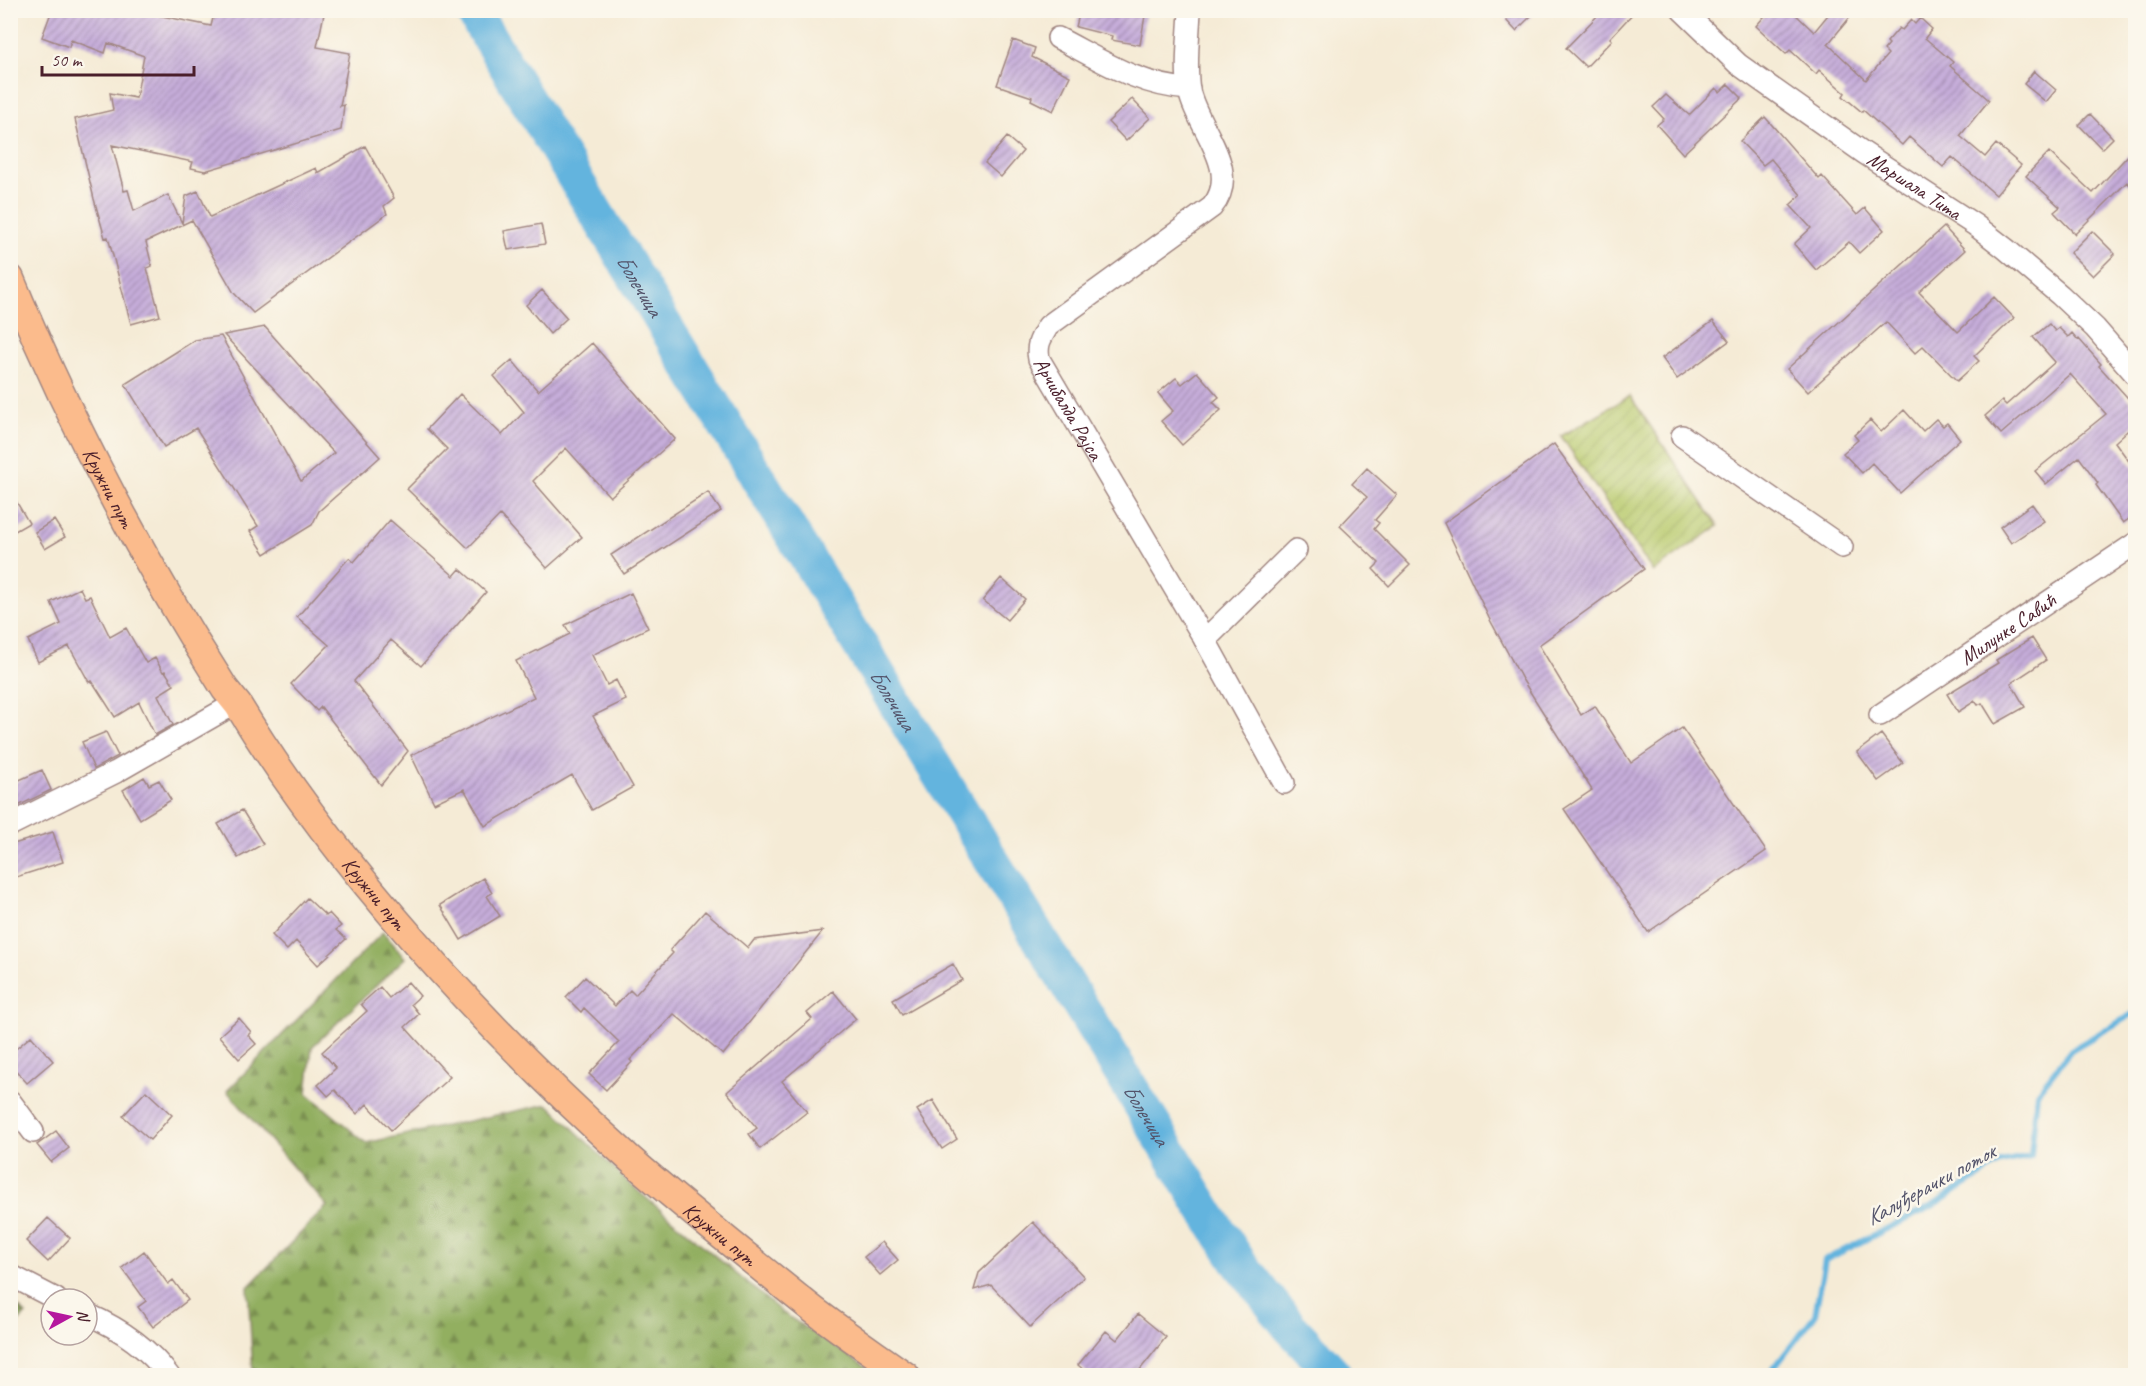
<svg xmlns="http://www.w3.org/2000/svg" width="2146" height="1386" font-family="Caveat,sans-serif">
<defs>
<pattern id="forest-firs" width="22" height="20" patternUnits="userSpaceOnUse" patternTransform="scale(1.5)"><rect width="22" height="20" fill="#92af61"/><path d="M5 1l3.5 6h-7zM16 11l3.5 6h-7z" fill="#798e50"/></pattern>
<pattern id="garden-furrows" width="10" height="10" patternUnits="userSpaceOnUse" patternTransform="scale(1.5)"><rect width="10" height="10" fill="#b9cb6e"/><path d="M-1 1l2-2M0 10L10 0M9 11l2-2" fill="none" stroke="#a1ae5f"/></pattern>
<pattern id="building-hatch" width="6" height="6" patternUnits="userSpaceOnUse" patternTransform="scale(1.5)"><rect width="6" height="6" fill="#c6adda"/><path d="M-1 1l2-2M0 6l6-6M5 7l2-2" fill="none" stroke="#a38cb1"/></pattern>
</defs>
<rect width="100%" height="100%" fill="#fbf7ec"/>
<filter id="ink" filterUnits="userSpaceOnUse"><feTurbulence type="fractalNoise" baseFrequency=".0167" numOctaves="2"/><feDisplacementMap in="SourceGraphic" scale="12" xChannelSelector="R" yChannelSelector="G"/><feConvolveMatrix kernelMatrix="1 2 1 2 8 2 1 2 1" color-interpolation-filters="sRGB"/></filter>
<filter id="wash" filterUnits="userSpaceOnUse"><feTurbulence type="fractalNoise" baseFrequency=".008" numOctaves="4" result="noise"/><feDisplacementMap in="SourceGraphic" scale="24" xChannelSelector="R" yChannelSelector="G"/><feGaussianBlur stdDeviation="1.35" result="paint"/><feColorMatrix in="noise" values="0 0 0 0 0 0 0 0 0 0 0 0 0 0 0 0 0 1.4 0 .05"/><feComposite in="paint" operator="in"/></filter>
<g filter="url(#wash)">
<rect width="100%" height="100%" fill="#f5ebd6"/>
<path fill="url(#forest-firs)" stroke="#6e6746" stroke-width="1.5" d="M383,932L405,958L312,1047L307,1093L366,1143L548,1104L631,1185L783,1313L878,1375H253L248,1287L327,1206L227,1091Z
M11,1301L26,1314L11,1329Z"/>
<path fill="url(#garden-furrows)" stroke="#82754c" stroke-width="1.5" d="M1630,396L1718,526L1653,572L1561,436Z"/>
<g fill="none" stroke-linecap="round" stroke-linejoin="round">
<path stroke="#64b4de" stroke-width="6" d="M1768,1376L1815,1315L1825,1260L1934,1205L2001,1162L2031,1156L2037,1093L2071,1050L2136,1012"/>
<path stroke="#64b4de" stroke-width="36" id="s1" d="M472,10L1207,1213L1241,1265L1289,1326L1336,1376"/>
</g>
<g id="blocks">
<path fill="url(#building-hatch)" d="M52,10H153L152,14L211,26L215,10H310L324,14L317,47L350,53L340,106L344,105L341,130L205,171L191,168L193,162L112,145L124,191L128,190L134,211L168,195L182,223L186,196L198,191L210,217L316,168L318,173L365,146L394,198L384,206L387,214L253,313L234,293L192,220L146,242L152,266L147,268L160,316L131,324L108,237L105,238L94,199L75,119L113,110L110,93L136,98L144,56L108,43L105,53L71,40L69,47L42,37Z
M1080,10H1146L1140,45L1111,40L1112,36L1076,27Z
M1515,10H1537L1516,31L1506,20Z
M1603,10H1636L1610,38L1612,40L1586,67L1566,48Z
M1770,10H1791L1814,32L1832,10H1856L1828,44L1866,80L1888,54L1884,50L1889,44L1887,42L1899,28L1902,30L1911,20L1915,24L1920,18L1932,29L1925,38L1953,62L1950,66L1989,100L1960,136L1985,157L1996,144L2021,165L1996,195L1952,157L1943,167L1909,137L1902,145L1863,110L1862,112L1843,96L1845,93L1819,70L1816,74L1790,50L1786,54L1756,26Z
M1013,40L1035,48L1032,57L1070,76L1053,111L1031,100L1032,97L997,85Z
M2034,71L2056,90L2046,102L2024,84Z
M1728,84L1742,98L1683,154L1657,125L1664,119L1653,107L1666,95L1689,115L1716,88L1720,92Z
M1132,99L1150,118L1126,141L1108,122Z
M2090,114L2113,138L2102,149L2079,125Z
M1765,117L1819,179L1822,176L1857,215L1865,208L1884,230L1859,253L1849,242L1816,270L1794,244L1811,228L1790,205L1801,195L1771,159L1763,165L1740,141Z
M1007,137L1023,151L1001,177L985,163Z
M2136,147V191L2127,182L2075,234L2054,212L2060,207L2026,176L2049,152L2093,193Z
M541,224L545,244L508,250L504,231Z
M1944,227L1965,250L1919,292L1958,332L1994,297L2014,318L1974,356L1979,361L1957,381L1923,346L1915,353L1886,322L1808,392L1787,369Z
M2092,231L2115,254L2093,276L2070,253Z
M542,290L567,318L550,334L526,305Z
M1713,321L1729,341L1677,379L1662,358Z
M2049,324L2055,331L2059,328L2068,337L2072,333L2078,340L2079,339L2101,364L2099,366L2136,407V423L2115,442L2136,471V514L2123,523L2096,485L2098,483L2079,457L2046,484L2035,471L2106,414L2070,374L2001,434L1985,416L2002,401L2006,405L2055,362L2033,337Z
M265,327L380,457L319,511L312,525L265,554L250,531L258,526L196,428L164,447L125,384L195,340L221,336L301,481L334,453L224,335Z
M592,343L675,439L610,497L566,448L533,481L582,537L547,568L500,515L468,548L407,489L447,449L427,429L460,394L502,435L524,412L494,376L512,360L538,391Z
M1197,372L1219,397L1213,402L1221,410L1182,445L1161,421L1173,411L1158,393L1176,378L1182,384Z
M1904,410L1923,431L1936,419L1943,426L1947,423L1960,439L1900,493L1872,463L1862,473L1843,453L1858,440L1854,435L1870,420L1881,432Z
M1554,444L1644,569L1539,645L1581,715L1595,706L1631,763L1682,728L1766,851L1648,932L1564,809L1592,790L1522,679L1489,618L1444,523Z
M1367,468L1397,495L1375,520L1379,523L1374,529L1410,565L1389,586L1373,569L1379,563L1340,526L1367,497L1352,484Z
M10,491L29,523L10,534Z
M708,492L721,511L624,574L611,555Z
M2032,504L2044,521L2011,543L2000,527Z
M54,520L65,537L45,549L35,532Z
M390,520L454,576L460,569L486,592L421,666L391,640L354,681L408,751L381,785L321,707L317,711L291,684L329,645L297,617L349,558L354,562Z
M1001,578L1025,599L1007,620L983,600Z
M80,588L85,598L90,596L110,637L126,628L146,663L155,658L163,672L165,671L174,685L158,695L173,725L155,735L139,702L115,717L92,681L89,682L69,646L38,662L28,640L61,624L51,602Z
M631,593L648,628L592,655L607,685L616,680L626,700L593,716L633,787L592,810L572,775L485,826L464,789L434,803L411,755L534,697L516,661L570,634L565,625Z
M2032,638L2046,660L2011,683L2025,707L1995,724L1982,703L1978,705L1975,701L1958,712L1947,694L1998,663L1996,660Z
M106,732L118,756L94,769L82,742Z
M1881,734L1903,763L1878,781L1857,752Z
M42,770L51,790L16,807L10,795V784Z
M144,777L149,785L159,780L171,800L140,819L123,790Z
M242,810L263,844L238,858L218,824Z
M53,832L63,862L10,879V845Z
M483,878L492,893L487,896L500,916L461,940L440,905Z
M307,898L326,916L329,913L341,926L336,930L346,939L318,965L296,941L287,950L272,935Z
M705,911L748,948L754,940L823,931L723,1055L674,1014L630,1060L632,1062L606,1090L589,1074L619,1042L584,1008L581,1012L566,997L585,977L615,1006L630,990L635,995L673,953L670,950Z
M953,964L962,980L902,1015L893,999Z
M408,982L420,996L411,1004L419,1014L405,1027L450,1077L391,1130L367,1104L357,1114L335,1090L328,1096L318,1085L336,1068L322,1052L367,1011L361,1004L380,987L389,998Z
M833,991L856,1019L782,1081L807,1112L760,1149L749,1134L757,1128L727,1092L812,1019L807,1013Z
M239,1018L251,1032L248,1035L256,1044L239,1059L219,1036Z
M31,1036L53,1061L27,1083L10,1064V1054Z
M146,1091L172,1115L150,1140L123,1116Z
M933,1100L957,1139L942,1149L917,1110Z
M56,1131L69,1148L51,1162L37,1145Z
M48,1218L70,1238L48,1262L26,1241Z
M1033,1222L1084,1277L1030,1327L991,1285L974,1290L979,1273Z
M882,1242L898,1260L880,1275L864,1257Z
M144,1251L168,1284L173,1280L188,1300L153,1327L138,1307L146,1301L122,1268Z
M1138,1314L1166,1337L1135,1376H1091L1078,1365L1106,1331L1117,1340Z"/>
</g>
</g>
<g filter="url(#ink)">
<use href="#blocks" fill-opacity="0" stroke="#a08580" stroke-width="1.5"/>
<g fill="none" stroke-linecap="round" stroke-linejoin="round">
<g stroke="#a08580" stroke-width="24">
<g id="minor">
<path id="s2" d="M1190,10C1189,36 1185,65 1189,90C1196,127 1243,170 1212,207L1048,326C1041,338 1036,344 1039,359L1205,640L1284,783"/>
<path id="s3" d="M1682,10L1738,64L1759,79L1864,153L1975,225L2006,249L2060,295L2095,328L2136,375"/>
<path d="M1058,38C1101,60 1139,86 1189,89"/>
<path d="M1682,436L1842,547"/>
<path d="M1205,640L1296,550"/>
<path id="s4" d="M1880,715L2136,543"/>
<path d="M10,825L116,772L236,703"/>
<path d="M10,1101L33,1132"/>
<path d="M10,1275L56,1299"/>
<path d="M87,1314C119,1328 148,1347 169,1376"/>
</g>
</g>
<g stroke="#a08580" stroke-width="30">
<g id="major">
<path id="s5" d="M10,278C69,421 142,559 225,689L238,705C296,801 366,888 441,971C501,1037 564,1100 631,1160C686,1208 744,1254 801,1300C834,1327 871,1351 906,1376"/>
</g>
</g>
<use href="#minor" stroke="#fff" stroke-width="21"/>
<use href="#major" stroke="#fbbb8c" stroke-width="27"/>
</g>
</g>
<g text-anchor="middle" stroke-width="5" stroke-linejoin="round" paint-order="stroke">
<g font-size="21" fill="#4a1f2b" stroke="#fbf7ec">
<text dy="7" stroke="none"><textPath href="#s3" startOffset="292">Маршала Тита</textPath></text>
<text dy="7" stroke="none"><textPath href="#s2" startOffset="502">Арчибалда Рајса</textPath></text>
<text dy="7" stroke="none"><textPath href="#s5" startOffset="232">Кружни пут</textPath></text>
<text dy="7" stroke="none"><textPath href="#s4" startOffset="154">Милунке Савић</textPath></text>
<text dy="7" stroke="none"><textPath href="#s5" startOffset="718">Кружни пут</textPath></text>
<text dy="7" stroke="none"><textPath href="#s5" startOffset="1204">Кружни пут</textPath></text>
</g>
<g font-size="22" font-style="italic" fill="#53536a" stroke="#fbf7ec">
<text dy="8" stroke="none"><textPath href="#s1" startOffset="322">Болечица</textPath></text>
<text dy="8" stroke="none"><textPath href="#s1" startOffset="808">Болечица</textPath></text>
<text dy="8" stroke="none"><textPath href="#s1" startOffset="1294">Болечица</textPath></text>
<text transform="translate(1930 1184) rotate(-29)" y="8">Калуђерачки поток</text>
</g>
</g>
<rect width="2146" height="1386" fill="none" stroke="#fbf7ec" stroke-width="36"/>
<g transform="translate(69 1317) rotate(82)"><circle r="28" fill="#fbf7ec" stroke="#b4a19f" stroke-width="1.5"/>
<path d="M0-4.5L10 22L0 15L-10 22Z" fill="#b5179e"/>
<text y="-9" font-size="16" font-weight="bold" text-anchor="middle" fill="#4a1f2b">N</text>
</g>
<path d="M42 66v9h152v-9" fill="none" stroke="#4a1f2b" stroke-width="3"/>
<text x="51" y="66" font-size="18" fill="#4a1f2b" stroke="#fbf7ec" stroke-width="4.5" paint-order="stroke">50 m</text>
</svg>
